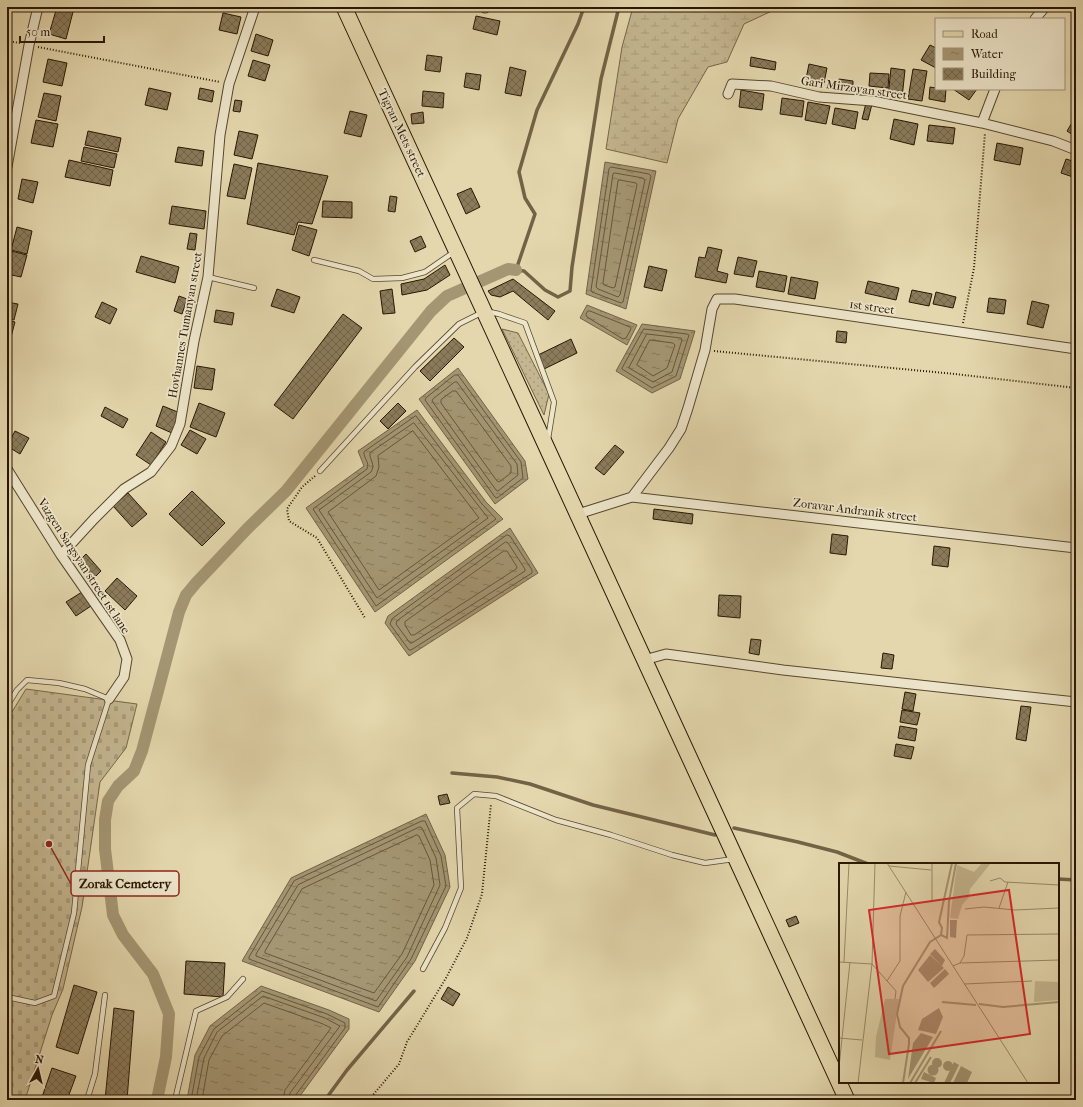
<svg xmlns="http://www.w3.org/2000/svg" width="1083" height="1107" font-family="'IM FELL French Canon',serif">
<defs>
<pattern id="grass-dots" width="8" height="8" patternUnits="userSpaceOnUse"><rect width="8" height="8" fill="#c4b690"/><path d="M2 2h.1M6 6h.1" fill="none" stroke="#a89c7b" stroke-width="1.8" stroke-linecap="round"/></pattern>
<pattern id="wetland-marsh" width="20" height="14" patternUnits="userSpaceOnUse"><rect width="20" height="14" fill="#c4b690"/><path d="M1 5h8M5 5V1M11 12h8M15 12V8" fill="none" stroke="#a89c7b"/></pattern>
<pattern id="cemetery-stones" width="16" height="16" patternUnits="userSpaceOnUse"><rect width="16" height="16" fill="#c4b690"/><path d="M2 7V4a2 2 0 0 1 4 0v3zM10 15v-3a2 2 0 0 1 4 0v3z" fill="#a89c7b"/></pattern>
<pattern id="water-ripples" width="26" height="14" patternUnits="userSpaceOnUse"><rect width="26" height="14" fill="#a49673"/><path d="M2 4q2-2 4 0t4 0M15 11q2-2 4 0t4 0" fill="none" stroke="#86795c"/></pattern>
<pattern id="building-cross-hatch" width="8" height="8" patternUnits="userSpaceOnUse"><rect width="8" height="8" fill="#8a7b5b"/><path d="M0 0l8 8M0 8l8-8" fill="none" stroke="#716449"/></pattern>
</defs>
<rect width="100%" height="100%" fill="#e4d7ad"/>
<filter id="stains"><feTurbulence type="fractalNoise" baseFrequency=".005" numOctaves="4"/><feColorMatrix values="0 0 0 0 .2 0 0 0 0 .09 0 0 0 0 .02 0 0 0 .5 -.17"/></filter>
<radialGradient id="worn" r=".72"><stop offset=".6" stop-color="#630" stop-opacity="0"/><stop offset="1" stop-color="#630" stop-opacity=".3"/></radialGradient>
<path fill="url(#grass-dots)" stroke="#766649" d="M502,329L518,333L549,394L544,415Z"/>
<path fill="url(#wetland-marsh)" stroke="#766649" d="M633,7H774V10L744,24L727,62L708,67L678,119L667,163L606,149L622,47Z"/>
<path fill="url(#cemetery-stones)" stroke="#766649" d="M26,689L137,704L126,748L100,782L82,907L63,989L52,1015L25,1100H7V720Z"/>
<path fill="url(#water-ripples)" stroke="#726346" d="M605,162L656,171L626,309L586,294Z
M587,305L637,325L627,345L580,318Z
M642,324L695,331L680,379L652,393L616,371Z
M458,368L525,461L528,479L495,504L419,399Z
M417,410L486,502L503,519L375,612L306,508L364,466L358,451Z
M510,528L538,573L409,656L385,623L388,616Z
M426,814L445,855L450,887L415,961L379,1012L242,961L291,878Z
M261,986L329,1010L349,1019V1029L297,1100H187L195,1055L210,1026Z"/>
<g fill="none" stroke-linecap="round" stroke-linejoin="round">
<path stroke="#66563a" stroke-width="1" d="M611,167L649,174L651,176L623,302L621,303L592,292L591,290L609,169Z
M615,173L643,178L645,180L620,295L618,297L598,289L596,287L613,174Z
M620,180L636,183L637,185L615,287L613,288L604,285L603,283L618,181Z
M588,311H590L630,327L631,329L626,338L623,339L587,317L586,315Z
M644,329L687,334L689,335L676,376L652,388L622,369Z
M647,334L681,338L682,340L672,372L653,382L629,368Z
M650,340L673,343L675,345L667,368L653,376L637,365Z
M455,375H458L521,462L523,478L497,498L495,497L425,400L426,398Z
M455,382H457L517,464L518,475L498,491L496,490L432,401L433,399Z
M453,391H456L511,466V473L499,482L497,481L441,403V400Z
M416,416L482,504L496,519L376,606L313,509L367,469C370,462 363,458 364,452Z
M414,423L488,518L377,598L319,510L371,472C376,464 369,460 370,453Z
M413,431L479,518L379,590L328,512L376,476L379,467L378,456Z
M507,535L510,536L532,570V573L411,650H409L390,624L392,619Z
M506,542L508,543L525,569V571L412,643H410L396,624L397,621Z
M504,551H507L517,567L516,569L414,635H411L405,625V622Z
M422,821H425L441,856L446,886L411,959L378,1007L249,959V957L294,881Z
M420,827L422,828L436,858L440,885L407,957L376,1001L256,956V954L298,885Z
M417,835L419,836L430,860L434,885L402,954L374,993L265,953V951L302,889Z
M191,1100L199,1057L214,1029L262,991L327,1014L345,1023V1028L295,1096L294,1100
M196,1100L204,1058L217,1032L263,996L325,1018L340,1026L290,1093L289,1100
M202,1100L209,1060L222,1036L264,1003L323,1024L331,1028L285,1090L283,1100"/>
<path stroke="#726346" stroke-width="3.5" d="M584,7L578,24L537,110L519,172L525,198L535,214L516,270L524,271L545,290L558,297L570,291L572,267L601,79L619,7
M452,773L497,777L530,784L593,805L715,835
M734,828L798,842L837,852L868,864
M1058,879L1076,880
M325,1100L347,1070L414,991"/>
<path stroke="#a49673" stroke-width="12" d="M157,1100L166,1057L169,1014L153,974L123,935L113,915L105,849V820L108,801L118,786L134,771L142,751L179,612L186,595L196,583L247,529L286,491L431,311L447,296L508,269L516,270"/>
</g>
<path fill="url(#building-cross-hatch)" stroke="#281702" d="M8,7H24L23,11L7,8Z
M57,7L74,8L66,39L49,34Z
M238,7H251L249,12L237,9Z
M223,13L241,17L237,34L219,30Z
M476,16L500,21L497,35L473,29Z
M256,34L273,40L268,56L251,51Z
M930,45L936,48V68L921,60Z
M427,55L442,57L440,72L425,70Z
M751,57L776,62L775,70L750,66Z
M48,59L67,63L62,86L43,82Z
M253,60L270,65L265,81L248,76Z
M809,64L827,68L824,83L806,79Z
M510,67L526,71L521,96L505,93Z
M891,68L905,70L902,98L888,97Z
M913,69L927,71L922,101L908,99Z
M466,73L481,75L479,90L464,87Z
M870,73L889,74L888,88L869,86Z
M839,79L853,81V89L838,87Z
M930,87L936,88V89H946L945,102L929,99Z
M149,88L171,93L167,110L145,105Z
M200,88L214,91L212,102L198,99Z
M953,89H977L969,100Z
M741,90L764,94L762,110L739,107Z
M423,91L444,93L443,108L422,106Z
M44,93L61,96L56,121L38,117Z
M782,98L804,101L802,117L780,114Z
M235,100L242,101L240,112L233,111Z
M808,102L830,106L826,124L805,120Z
M866,103L872,104L868,120L862,119Z
M835,108L858,112L855,129L832,124Z
M350,111L367,115L361,137L344,133Z
M423,112L424,123L412,124L411,114Z
M1076,116V137L1067,131Z
M894,119L918,124L914,145L890,139Z
M36,120L58,124L53,147L31,143Z
M929,125L955,128L953,144L927,141Z
M88,131L121,138L118,152L85,145Z
M239,131L258,135L252,159L234,155Z
M997,143L1023,148L1020,165L994,160Z
M84,147L117,154L114,168L81,161Z
M178,147L204,151L202,166L175,162Z
M1066,159L1076,162V178L1061,173Z
M69,160L113,170L110,186L65,177Z
M258,163L328,176L312,224L298,222L294,235L247,224Z
M234,164L252,168L245,199L227,196Z
M22,179L38,182L33,203L18,199Z
M471,188L480,207L466,214L457,194Z
M390,196L397,197L395,212L388,211Z
M323,201L352,202V218L322,217Z
M172,206L206,211L204,229L169,224Z
M299,225L317,230L309,256L292,250Z
M17,227L32,231L27,254L11,250Z
M190,233L197,234L195,250L187,249Z
M421,236L426,247L415,252L410,241Z
M708,247L722,250L717,271L728,274L726,283L695,277L699,257L705,258Z
M11,251L27,255L21,277L7,274Z
M141,256L179,267L175,283L136,272Z
M738,257L757,261L753,277L734,274Z
M445,265L450,275L427,290L402,295L401,284L424,279Z
M649,266L667,270L662,291L644,287Z
M759,271L787,276L784,292L756,287Z
M791,277L818,282L815,299L788,294Z
M513,279L555,311L548,320L513,291L500,297L491,295L488,291Z
M868,281L899,288L896,300L865,293Z
M277,289L300,297L294,313L271,306Z
M392,289L395,313L383,314L380,291Z
M912,290L932,294L929,306L909,302Z
M936,292L956,297L953,308L933,304Z
M179,296L187,299L182,314L174,311Z
M989,298L1006,300L1004,314L987,312Z
M1032,301L1049,305L1043,328L1027,324Z
M7,302L18,304L14,320L7,318Z
M102,302L117,309L110,324L95,317Z
M216,310L234,313L232,325L214,322Z
M343,314L362,328L293,419L274,405Z
M7,320L15,322L11,337L7,336Z
M837,331L847,332L846,343L836,342Z
M454,338L464,347L430,381L420,371Z
M571,339L577,353L544,369L538,355Z
M197,366L215,369L212,390L194,388Z
M199,403L225,413L216,437L190,427Z
M398,403L406,411L388,429L380,421Z
M163,406L180,413L172,433L156,426Z
M105,407L128,419L123,428L101,416Z
M190,430L206,439L197,454L181,445Z
M15,431L29,438L20,454L7,446Z
M151,432L166,442L151,465L136,455Z
M615,445L624,452L604,475L595,468Z
M192,491L225,523L202,546L169,514Z
M128,493L147,514L132,527L113,506Z
M654,509L693,514L692,524L653,519Z
M832,534L848,536L846,555L830,553Z
M934,546L950,548L948,567L932,565Z
M86,554L101,571L94,578L79,561Z
M117,578L137,596L125,610L105,591Z
M82,592L91,606L76,616L66,602Z
M719,595L741,596L740,618L718,616Z
M751,639L761,640L759,655L749,653Z
M883,653L894,655L892,669L881,668Z
M905,692L916,694L913,711L902,709Z
M1021,706L1031,707L1026,741L1016,739Z
M902,710L920,713L917,725L900,722Z
M900,726L917,729L915,741L898,738Z
M896,744L914,747L911,759L894,756Z
M447,794L450,803L440,805L438,796Z
M796,916L799,923L789,927L786,920Z
M186,961L225,963L223,997L184,994Z
M74,985L97,992L78,1054L56,1047Z
M448,987L460,994L453,1006L441,999Z
M114,1008L134,1011L127,1100H105Z
M52,1068L76,1076L67,1100H41Z"/>
<g fill="none" stroke-linecap="round" stroke-linejoin="round">
<g stroke="#57472d" stroke-width="6">
<path id="lane" d="M314,260L359,271L373,279L402,278L425,272L454,252
M208,277L254,288
M320,471L415,367L459,324L485,311L499,314L525,323L554,402L548,439
M7,706L17,690L27,680L59,683L85,689L109,699L88,765L74,913L54,996L35,1003L7,997
M423,969L445,928L461,888L457,808L474,794L496,796L556,820L611,835L672,855L705,863L734,859
M87,1100L95,1074L105,995
M175,1100L196,1011L227,997L243,979"/>
</g>
<g stroke="#57472d" stroke-width="11">
<path id="street" d="M485,7V8
M1035,19L1045,7
M728,94L732,84L771,86L819,97L873,101L982,123L1053,141L1076,150
M982,123L995,89
M7,167L29,45L38,7
M7,469L61,555L120,640L127,659L124,677L109,699
M632,497L1076,548
M578,514L632,497L669,448L681,429L688,408L705,350L712,309L717,299H735L1076,349
M61,555L94,519L124,489L151,472L171,446L180,424L194,341L208,277L220,135L229,84L255,7
M644,660L666,654L783,670L1076,702"/>
</g>
<g stroke="#281702" stroke-width="17">
<path id="primary" d="M344,7L847,1100"/>
</g>
<path stroke="#281702" stroke-width="2" stroke-dasharray="1 2" stroke-linecap="butt" d="M7,41L20,43
M38,47L220,82
M963,323L974,268L985,133
M714,351L955,374L1076,388
M315,476L302,487L287,509L289,521L317,538L365,618
M371,1100L373,1095L399,1064L407,1042L446,978L467,938L482,894L491,804"/>
<use href="#lane" stroke="#ede5ca" stroke-width="4.5"/>
<use href="#street" stroke="#ede5ca" stroke-width="9"/>
<use href="#primary" stroke="#e4d7ad" stroke-width="15"/>
</g>
<g text-anchor="middle" stroke-width="3.5" stroke-linejoin="round" paint-order="stroke">
<g font-size="12" fill="#281702" stroke="#ede5ca">
<text transform="translate(854 88) rotate(8)" y="4">Gari Mirzoyan street</text>
<text transform="translate(402 133) rotate(65)" y="4">Tigran Mets street</text>
<text transform="translate(872 307) rotate(8)" y="4">1st street</text>
<text transform="translate(185 325) rotate(-80)" y="4">Hovhannes Tumanyan street</text>
<text transform="translate(855 510) rotate(7)" y="4">Zoravar Andranik street</text>
<text transform="translate(84 566) rotate(57)" y="4">Vazgen Sargsyan street 1st lane</text>
</g>
</g>
<g transform="translate(839 863)">
<rect width="220" height="220" fill="#e4d7ad"/>
<path d="M143,0H152L131,26L130,34L123,42L119,56L111,55L118,2L135,9Z" fill="#c4b690"/>
<path d="M196,118L220,119V137L195,139ZM46,136H60L51,197L36,194L37,174Z" fill="#c4b690"/>
<path d="M111,57H118L117,75L111,74ZM96,86L106,97L103,103L91,91ZM91,92L105,105L89,119L79,107ZM106,106L110,111L95,125L91,120ZM100,145L104,154L97,171L79,167L83,156ZM82,170L94,174L69,216L74,180ZM93 200a5 5 0 1 1 10 0a5 5 0 1 1-10 0ZM104 203a5 5 0 1 1 10 0a5 5 0 1 1-10 0ZM115,199L120,202L111,220H105ZM88.5 207a5.5 5.5 0 1 1 11 0a5.5 5.5 0 1 1-11 0ZM122,203L133,209L128,220H114ZM85,209L97,215L95,220L82,216Z" fill="#a49673"/>
<path fill="none" stroke="#a49673" stroke-width="2" d="M113,0L100,59L103,65L102,72L108,75L110,38L117,0M103,139L137,142M140,141L164,144L220,139M64,220L70,181V175L61,164L58,151L64,123L91,79L102,72M71,220L102,168M76,220L92,194"/>
<path fill="none" stroke="#998a69" stroke-width="1" d="M48,0L189,220M50,3L92,7M151,18L161,15L166,19L220,22M93,39V0M160,45L169,19M126,46L145,44L176,47L220,45M0,99L33,101M5,99L10,0M121,100L220,97M33,101L57,128L56,136M114,103L121,100L125,93L128,72L220,71M48,118L61,98V53L67,29M125,121L193,118M0,175L23,177M0,204L11,99M19,220L33,101L36,0"/>
<path fill="#d62828" fill-opacity="0.15" stroke="#d62828" stroke-width="2" d="M170,27L191,171L50,191L30,47Z"/>
<rect width="220" height="220" fill="none" stroke="#281702" stroke-width="2"/>
</g>
<path fill="none" stroke="#8f2418" stroke-width="1.5" d="M49 844L71 884"/>
<circle fill="#8f2418" stroke="#ede5ca" stroke-width="1.5" cx="49" cy="844" r="4"/>
<rect fill="#ede5ca" stroke="#8f2418" stroke-width="1.5" x="71" y="871" width="108" height="25" rx="4"/>
<g font-size="13" text-anchor="middle" font-weight="bold" fill="#281702">
<text x="125" y="888">Zorak Cemetery</text>
</g>
<rect width="1083" height="1107" fill="none" stroke="#e4d7ad" stroke-width="24"/>
<rect x="8" y="8" width="1067" height="1091" fill="none" stroke="#281702" stroke-width="2"/>
<rect x="12" y="12" width="1059" height="1083" fill="none" stroke="#281702"/>
<rect x="935" y="18" width="130" height="72" fill="#ede5ca" stroke="#9e937a"/>
<rect x="943" y="31" width="20" height="6" fill="#e4d7ad" stroke="#9e937a"/>
<text x="971" y="38" font-size="12" fill="#281702">Road</text>
<rect x="943" y="48" width="20" height="12" fill="url(#water-ripples)" stroke="#9e937a"/>
<text x="971" y="58" font-size="12" fill="#281702">Water</text>
<rect x="943" y="68" width="20" height="12" fill="url(#building-cross-hatch)" stroke="#9e937a"/>
<text x="971" y="78" font-size="12" fill="#281702">Building</text>
<g transform="translate(38 1069) rotate(8)" stroke="#ede5ca" stroke-width="3" paint-order="stroke">
<path d="M0-3L7 15L0 10L-7 15Z" fill="#281702"/>
<text y="-6" font-size="11" font-weight="bold" text-anchor="middle" fill="#281702">N</text>
</g>
<path d="M20 36v6h84v-6" fill="none" stroke="#281702" stroke-width="2"/>
<text x="26" y="36" font-size="12" fill="#281702" stroke="#ede5ca" stroke-width="3" paint-order="stroke">50 m</text>
<rect width="100%" height="100%" filter="url(#stains)"/>
<rect width="100%" height="100%" fill="url(#worn)"/>
</svg>
